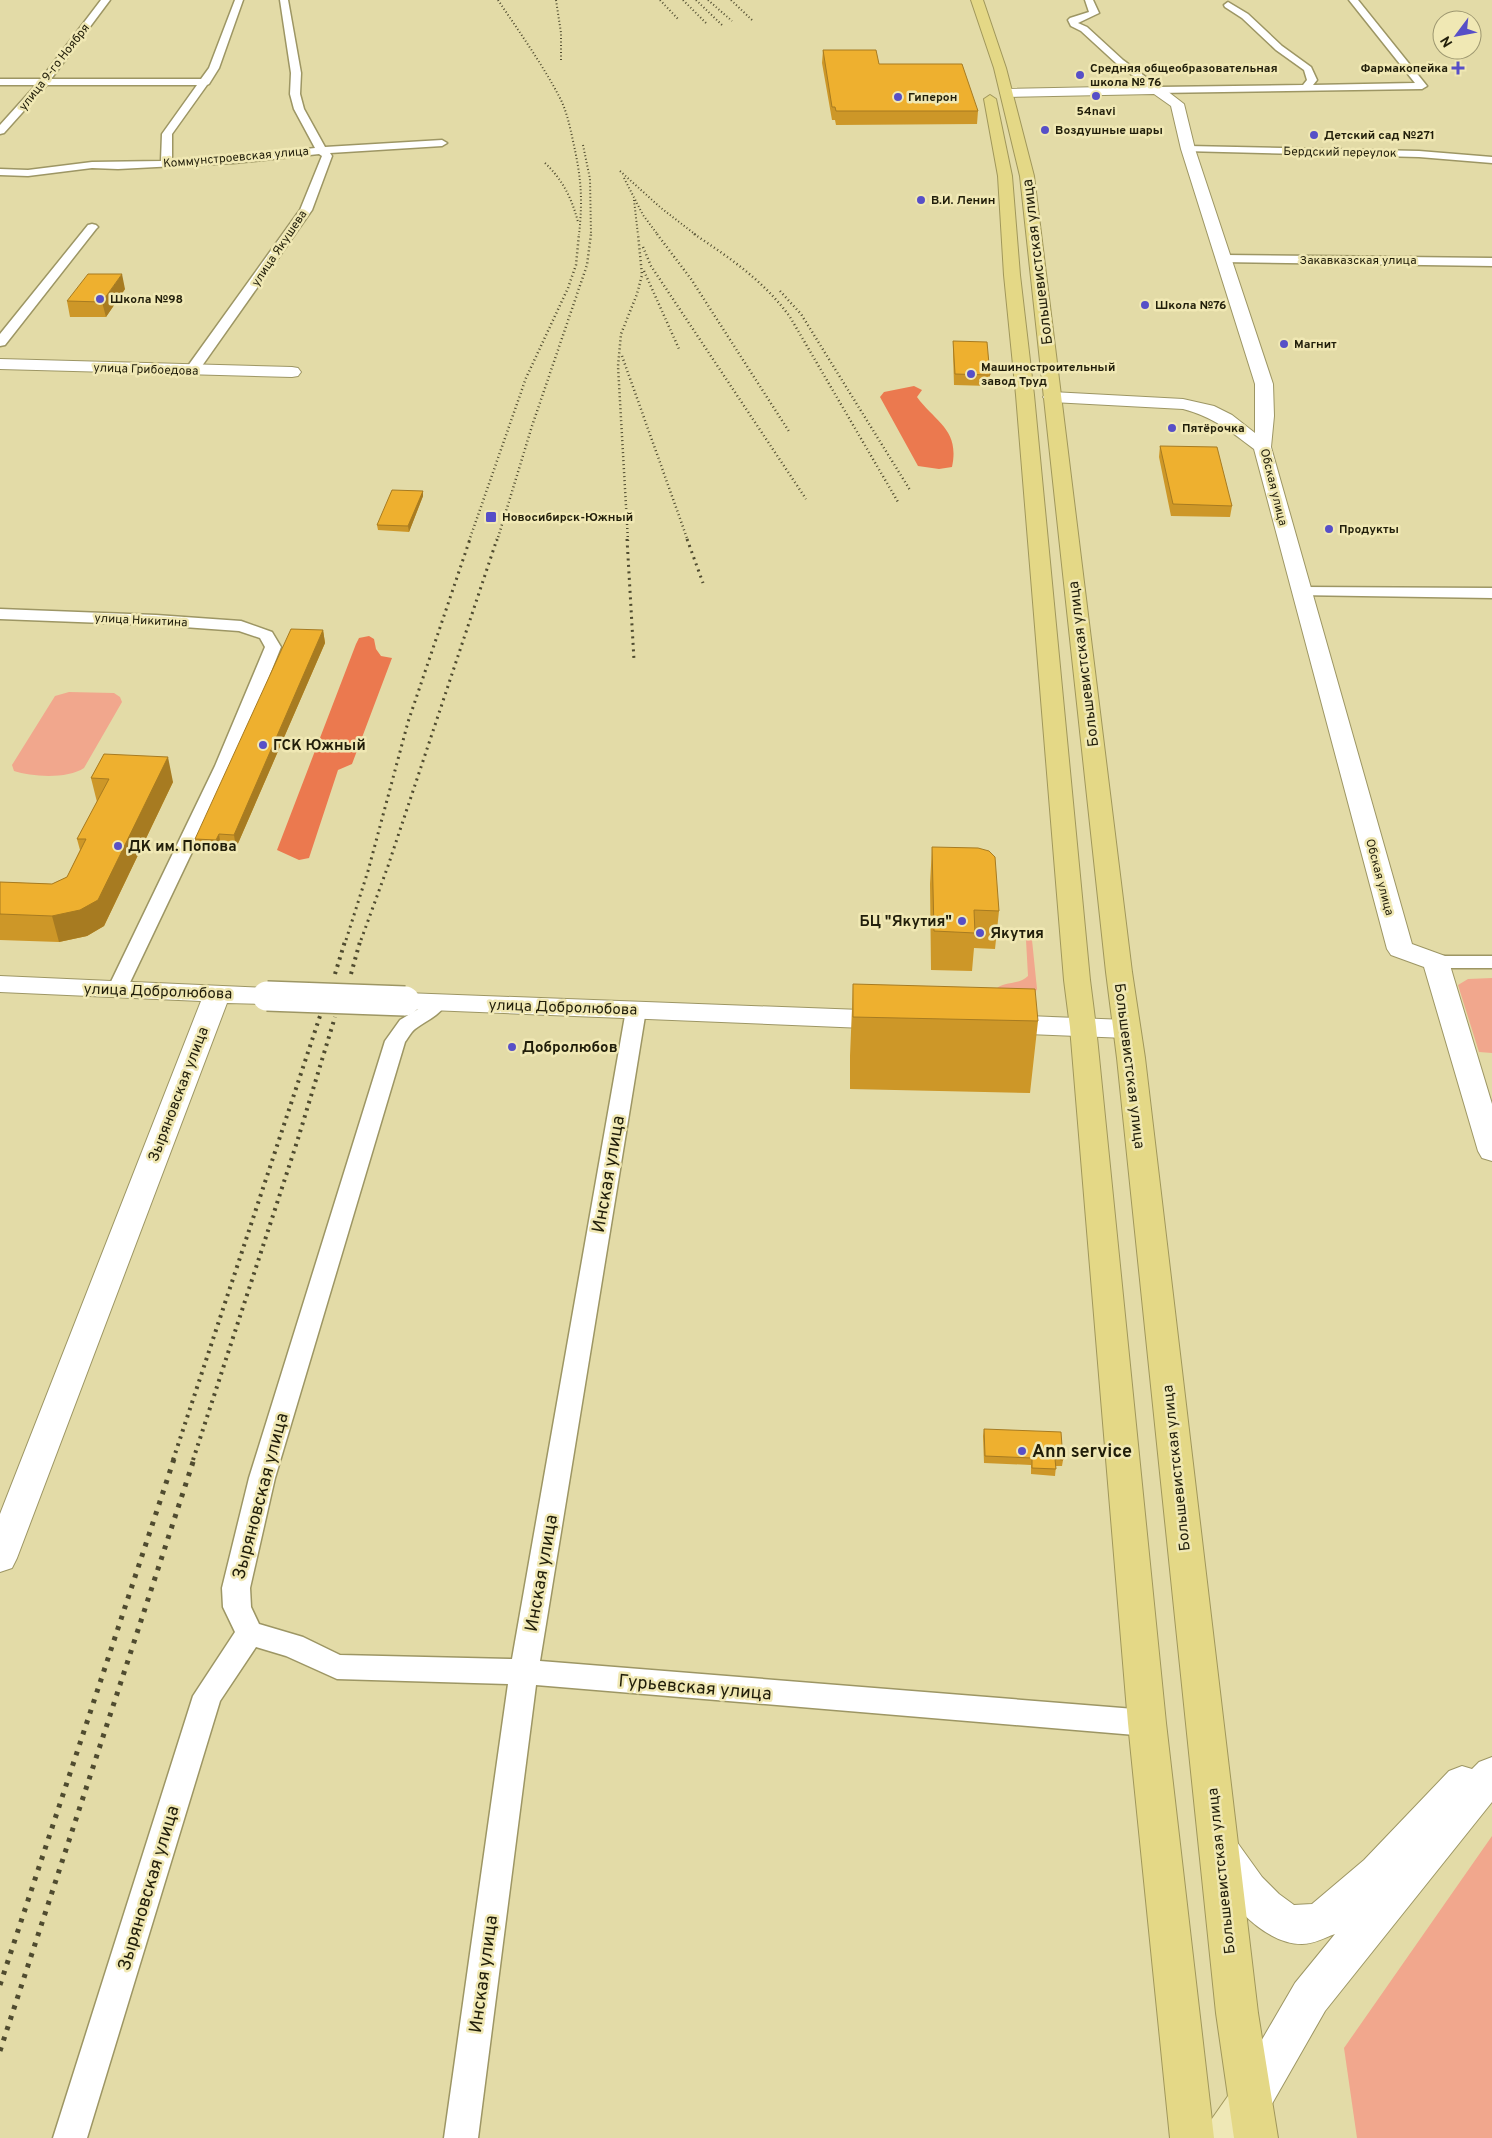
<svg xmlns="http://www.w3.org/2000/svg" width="1492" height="2138" font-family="Overpass,sans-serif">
<rect width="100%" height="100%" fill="#e3dba7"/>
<path fill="#f1a78d" d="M69,692L114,693L120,697L122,702L84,768C68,779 32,777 14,771L12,765L55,696Z
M1026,940H1032L1037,989L1035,993L1031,996L994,991C1003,980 1018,986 1028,976Z
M1492,978V1053L1479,1052L1458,985L1468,979Z
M1492,1836V2138H1357L1344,2048Z"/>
<path fill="#eb794f" d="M914,386L922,390L917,397C935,422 960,429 952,467L939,469L918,466L880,397L884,392Z
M369,636L374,639L376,649L381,656L392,658L352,764L338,770L309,858L299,860L277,850L356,644L359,638Z"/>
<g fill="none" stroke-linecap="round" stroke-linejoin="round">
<g stroke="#9d9664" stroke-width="3">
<path id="street" d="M101,0H110L51,79H201L209,68L235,0H243L219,68L209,84L207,85L172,134V160L234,157L315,148L294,109L290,94L291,73L280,0H288L301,73L300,94L304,109L325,147L442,140L447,143L442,146L330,153L332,156L312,210L197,373H187L185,370L300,210L322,156L319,154L234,163L118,169L92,168L28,176L0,175V169L28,170L92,162L161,161L162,134L197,85H47L4,133L0,134V125L36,85H0V79H41Z
M1085,0H1093L1099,13L1078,23L1087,27L1123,60L1159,87L1303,85L1307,80L1304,70L1276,50L1242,18L1225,7L1224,5L1228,2L1248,14L1282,46L1311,67L1317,80L1313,85L1415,83L1349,0H1358L1427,86L1422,89L1157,93L1117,64L1081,31L1071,26L1068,20L1070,18L1089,12Z
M1188,146L1419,151L1492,157V163L1419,157L1184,151L1183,149L1184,147Z
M92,224L96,225L98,227L96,229L5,345L0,346V334L88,225Z
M1224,255L1492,258V266L1220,262L1218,259Z
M1302,587L1492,588V598L1296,595L1294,592L1296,589Z
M0,609L156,615L241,621L272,632L281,647L233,766L124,995L117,996L110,995L107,990L215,766L265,647L260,638L239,631L156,625L0,619Z
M1436,956H1492V968H1436L1429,966L1426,962L1429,958Z
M437,997L444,998L447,1003C439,1016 427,1020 415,1029C411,1032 408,1038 405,1042L275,1478L250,1588L251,1607L259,1624L303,1637L340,1655L512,1659L626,1010L629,1005L636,1003L643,1005L646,1010L540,1661L1147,1710L1157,1714L1161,1723L1157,1732L1147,1736L536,1685L478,2138H444L508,1684L337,1679L286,1656L256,1647L220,1701L87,2138H53L193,1696L235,1632L223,1607L222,1588L249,1478L385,1041L400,1020L420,1008L430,998Z"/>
</g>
<g stroke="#9d9664" stroke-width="2">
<path id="secondary" d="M1157,86L1162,87L1184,104L1195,149L1273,384L1274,416L1271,447L1412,944L1445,956L1449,962L1492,1104V1161L1482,1158L1478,1151L1424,967L1391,955L1387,949L1254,449C1229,430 1213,417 1183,409L1052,402L1046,401L1043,397L1046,393L1052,392L1183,399L1214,406L1232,415L1255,433V384L1181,149L1171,106L1154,94L1006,97L1000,93L1006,89Z
M0,359L292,367L298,368L301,372L298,376L292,377L0,369Z
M0,976L267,988L276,990L280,996L276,1002L267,1004L227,1003L17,1558L12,1568L0,1572V1514L201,1001L0,992Z
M405,993L888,1011L897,1014L901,1020L897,1026L888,1029L405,1009L396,1007L392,1001L396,995Z
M1001,1015L1126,1020L1136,1023L1139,1029L1136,1035L1126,1038L1001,1033L992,1030L988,1024L992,1018Z
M1492,1757V1802L1325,2011L1265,2116L1250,2122L1235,2116L1229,2101L1235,2086L1295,1983L1335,1934C1324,1938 1314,1944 1302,1944C1258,1944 1216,1887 1200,1851L1206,1838L1220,1833L1234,1838L1262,1877L1279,1894L1294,1905L1312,1904L1364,1860L1449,1771L1462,1766L1472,1769L1479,1762Z"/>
</g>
<g stroke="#a0975b" stroke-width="2">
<path id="primary" d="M1250,2080L1265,2086L1271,2101L1265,2116L1250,2138H1202L1209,2123L1235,2086Z"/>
</g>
<g stroke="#a0975b" stroke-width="2">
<path id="highway" d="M971,0H983L1006,68L1034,176L1132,972L1145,1058L1258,2013L1278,2138H1234L1216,2013L1117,1058L1106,972L1020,176L994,68Z
M990,95L996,99L1012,176L1020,275L1034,395L1090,980L1096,1027L1166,1723L1214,2138H1170L1128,1723L1070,1027L1064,980L1016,395L1004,275L998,176L984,99Z"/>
</g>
<use href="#street" fill="#fff" fill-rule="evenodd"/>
<use href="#secondary" fill="#fff" fill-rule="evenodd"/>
<use href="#primary" fill="#efe8b6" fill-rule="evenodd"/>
<use href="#highway" fill="#e4d886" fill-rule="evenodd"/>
<path stroke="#4f4b2f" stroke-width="2" stroke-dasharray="1 2.5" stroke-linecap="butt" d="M498,0C520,33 543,65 561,100C567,113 570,127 573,141C581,177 583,197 579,235
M556,0L561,33V62
M660,0L678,19
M683,0L706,23
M696,0L722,25
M708,0L732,21
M731,0L752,20
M583,145L590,179L591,235
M545,163C563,180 572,199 578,222
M620,171L661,208L696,235
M624,178L643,215L658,235
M634,200L638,235"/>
<path stroke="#4f4b2f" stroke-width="2.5" stroke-dasharray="1 3" stroke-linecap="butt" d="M657,234L691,279L790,433
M694,234C730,258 764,281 790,317L898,502
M643,247L651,266L806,499
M644,271L679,349
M780,291L801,314L910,490
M622,356L688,541
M469,541L526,378L568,288L576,265L579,234
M497,541L532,426L587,265L591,234
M628,541L618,366L621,334L637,294L642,275L638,234"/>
<path stroke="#4f4b2f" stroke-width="3" stroke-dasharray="2 4.5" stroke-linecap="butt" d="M627,539L634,660
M687,539L703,583
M346,940L368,871L408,722L470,539
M361,940L388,866L497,539"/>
<path stroke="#4f4b2f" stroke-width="4" stroke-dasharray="2.5 5" stroke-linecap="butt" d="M335,974L346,938
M351,974L361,938
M173,1460L320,1016
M193,1460L297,1142L335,1017"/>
<path stroke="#4f4b2f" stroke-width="5" stroke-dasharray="4 7" stroke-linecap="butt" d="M0,1985L174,1459
M0,2051L194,1459"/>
<g stroke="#9d9664" stroke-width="32" stroke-linecap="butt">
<path id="secondary-bridge" d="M267,996L405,1001"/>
</g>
<use href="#secondary-bridge" stroke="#fff" stroke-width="29"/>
</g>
<path fill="#cd9728" d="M823,50L879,64L978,111L977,124L836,125L835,120H832L822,63Z
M125,289L106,317H70L67,301Z
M953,341L990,375L989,386L954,385L953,352Z
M1160,446L1232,506L1230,517L1171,516L1159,457Z
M423,491V496L409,532L378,530L377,525Z
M323,630L325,643L236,848L221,847L219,853L197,852L195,839Z
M104,754L173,782L104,926L87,936L59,942L0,940V882L52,884L67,877L80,850L77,839L97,802L91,778Z
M932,847L999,911L995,949L974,948L972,971L931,970L930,884Z
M853,984L1038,1021L1030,1093L850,1089V1056Z
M984,1429L1063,1460L1062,1466H1056L1055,1476L1031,1474V1465L984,1463L983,1436Z"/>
<path fill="#a77b21" d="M122,274L125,289L106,317L102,302Z
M423,491V496L409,532L408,526Z
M323,630L325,643L236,848L234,835Z
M168,757L173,782L104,926L87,936L59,942L52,916Z
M219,834L221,847L219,853L216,840Z"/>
<path fill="#eeb02f" stroke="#a77b21" d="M823,50H876L879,64H962L978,111H836L835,107H832Z
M88,274H122L102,302L67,301Z
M953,341L987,342L990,375L955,374Z
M1160,446L1217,447L1232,506L1173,504Z
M392,490L423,491L408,526L377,525Z
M291,629L323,630L234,835L219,834L216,840L195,839Z
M104,754L168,757L98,900L80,910L52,916L0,914V882L52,884L67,877L86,839H77L109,779L91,778Z
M932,847L978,848L989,851L995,857L999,911L974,910L975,933L934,931Z
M853,984L1035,989L1038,1021L853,1017Z
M984,1429L1061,1432L1063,1460L1055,1459L1056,1469L1032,1468V1458L985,1456Z"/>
<g fill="#574fc7" stroke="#f0e8b4" stroke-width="2">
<path d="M1455.5 60.5h5v5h5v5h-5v5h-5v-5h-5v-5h5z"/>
<circle cx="1080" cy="75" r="5"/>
<circle cx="1096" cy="96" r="5"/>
<circle cx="898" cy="97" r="5"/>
<circle cx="1045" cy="130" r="5"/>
<circle cx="1314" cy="135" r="5"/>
<circle cx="921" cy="200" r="5"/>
<circle cx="100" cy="299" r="5"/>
<circle cx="1145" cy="305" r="5"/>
<circle cx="1284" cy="344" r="5"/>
<circle cx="971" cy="374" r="5"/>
<circle cx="1172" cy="428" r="5"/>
<rect x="485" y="511" width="12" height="12" rx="2.5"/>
<circle cx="1329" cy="529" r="5"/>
<circle cx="263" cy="745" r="5"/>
<circle cx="118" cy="846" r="5"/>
<circle cx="962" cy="921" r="5"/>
<circle cx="980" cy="933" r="5"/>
<circle cx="512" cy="1047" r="5"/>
<circle cx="1022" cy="1451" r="5"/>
</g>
<g text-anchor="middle" stroke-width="5" stroke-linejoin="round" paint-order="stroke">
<g font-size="12" fill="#211e0a" stroke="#f0e8b4">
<text transform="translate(54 67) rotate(-52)" y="4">улица 9-го Ноября</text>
<text transform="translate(1340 152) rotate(1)" y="4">Бердский переулок</text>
<text transform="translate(236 157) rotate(-5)" y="4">Коммунстроевская улица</text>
<text transform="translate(279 248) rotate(-56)" y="4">улица Якушева</text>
<text x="1358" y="264">Закавказская улица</text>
<text transform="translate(146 369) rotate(2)" y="4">улица Грибоедова</text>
<text transform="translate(1274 487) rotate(76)" y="4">Обская улица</text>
<text transform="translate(141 620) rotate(3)" y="4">улица Никитина</text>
<text transform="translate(1380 877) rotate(75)" y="4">Обская улица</text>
</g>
<g font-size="12" font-weight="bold" fill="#211e0a" stroke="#f0e8b4" text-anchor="start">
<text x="1090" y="72">Средняя общеобразовательная<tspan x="1090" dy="14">школа № 76</tspan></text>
<text x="1448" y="72" text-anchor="end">Фармакопейка</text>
<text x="908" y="101">Гиперон</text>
<text x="1096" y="115" text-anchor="middle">54navi</text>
<text x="1055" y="134">Воздушные шары</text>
<text x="1324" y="139">Детский сад №271</text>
<text x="931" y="204">В.И. Ленин</text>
<text x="110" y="303">Школа №98</text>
<text x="1155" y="309">Школа №76</text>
<text x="1294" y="348">Магнит</text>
<text x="981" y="371">Машиностроительный<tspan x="981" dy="14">завод Труд</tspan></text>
<text x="1182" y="432">Пятёрочка</text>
<text x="502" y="521">Новосибирск-Южный</text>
<text x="1339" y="533">Продукты</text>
</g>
<g font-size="15" fill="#211e0a" stroke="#f0e8b4">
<text transform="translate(1037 262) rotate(-97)" y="5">Большевистская улица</text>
<text transform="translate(1083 664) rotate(-97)" y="5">Большевистская улица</text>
<text transform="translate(158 991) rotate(2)" y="5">улица Добролюбова</text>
<text transform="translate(563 1007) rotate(2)" y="5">улица Добролюбова</text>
<text transform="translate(1130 1066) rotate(83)" y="5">Большевистская улица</text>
<text transform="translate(178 1094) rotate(-69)" y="5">Зыряновская улица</text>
<text transform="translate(1176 1468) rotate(-96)" y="5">Большевистская улица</text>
<text transform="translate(1221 1871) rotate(-96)" y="5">Большевистская улица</text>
</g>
<g font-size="15" font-weight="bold" fill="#211e0a" stroke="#f0e8b4" text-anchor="start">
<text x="273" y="750">ГСК Южный</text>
<text x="128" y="851">ДК им. Попова</text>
<text x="952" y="926" text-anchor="end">БЦ "Якутия"</text>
<text x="990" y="938">Якутия</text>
<text x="522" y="1052">Добролюбов</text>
</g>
<g font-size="18" fill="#211e0a" stroke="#f0e8b4">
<text transform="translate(608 1174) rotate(-80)" y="6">Инская улица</text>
<text transform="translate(260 1496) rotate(-75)" y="6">Зыряновская улица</text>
<text transform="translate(541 1573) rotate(-80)" y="6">Инская улица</text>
<text transform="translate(695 1687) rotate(5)" y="6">Гурьевская улица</text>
<text transform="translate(148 1888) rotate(-73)" y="6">Зыряновская улица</text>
<text transform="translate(483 1974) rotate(-82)" y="6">Инская улица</text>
</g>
<g font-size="18" font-weight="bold" fill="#211e0a" stroke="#f0e8b4" text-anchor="start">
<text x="1032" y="1457">Ann service</text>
</g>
</g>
<g transform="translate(1457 35) rotate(238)"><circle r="24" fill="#f0e8b4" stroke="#9d9770"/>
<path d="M0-4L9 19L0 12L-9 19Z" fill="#574fc7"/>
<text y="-8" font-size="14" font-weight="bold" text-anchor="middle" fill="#211e0a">N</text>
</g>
</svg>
